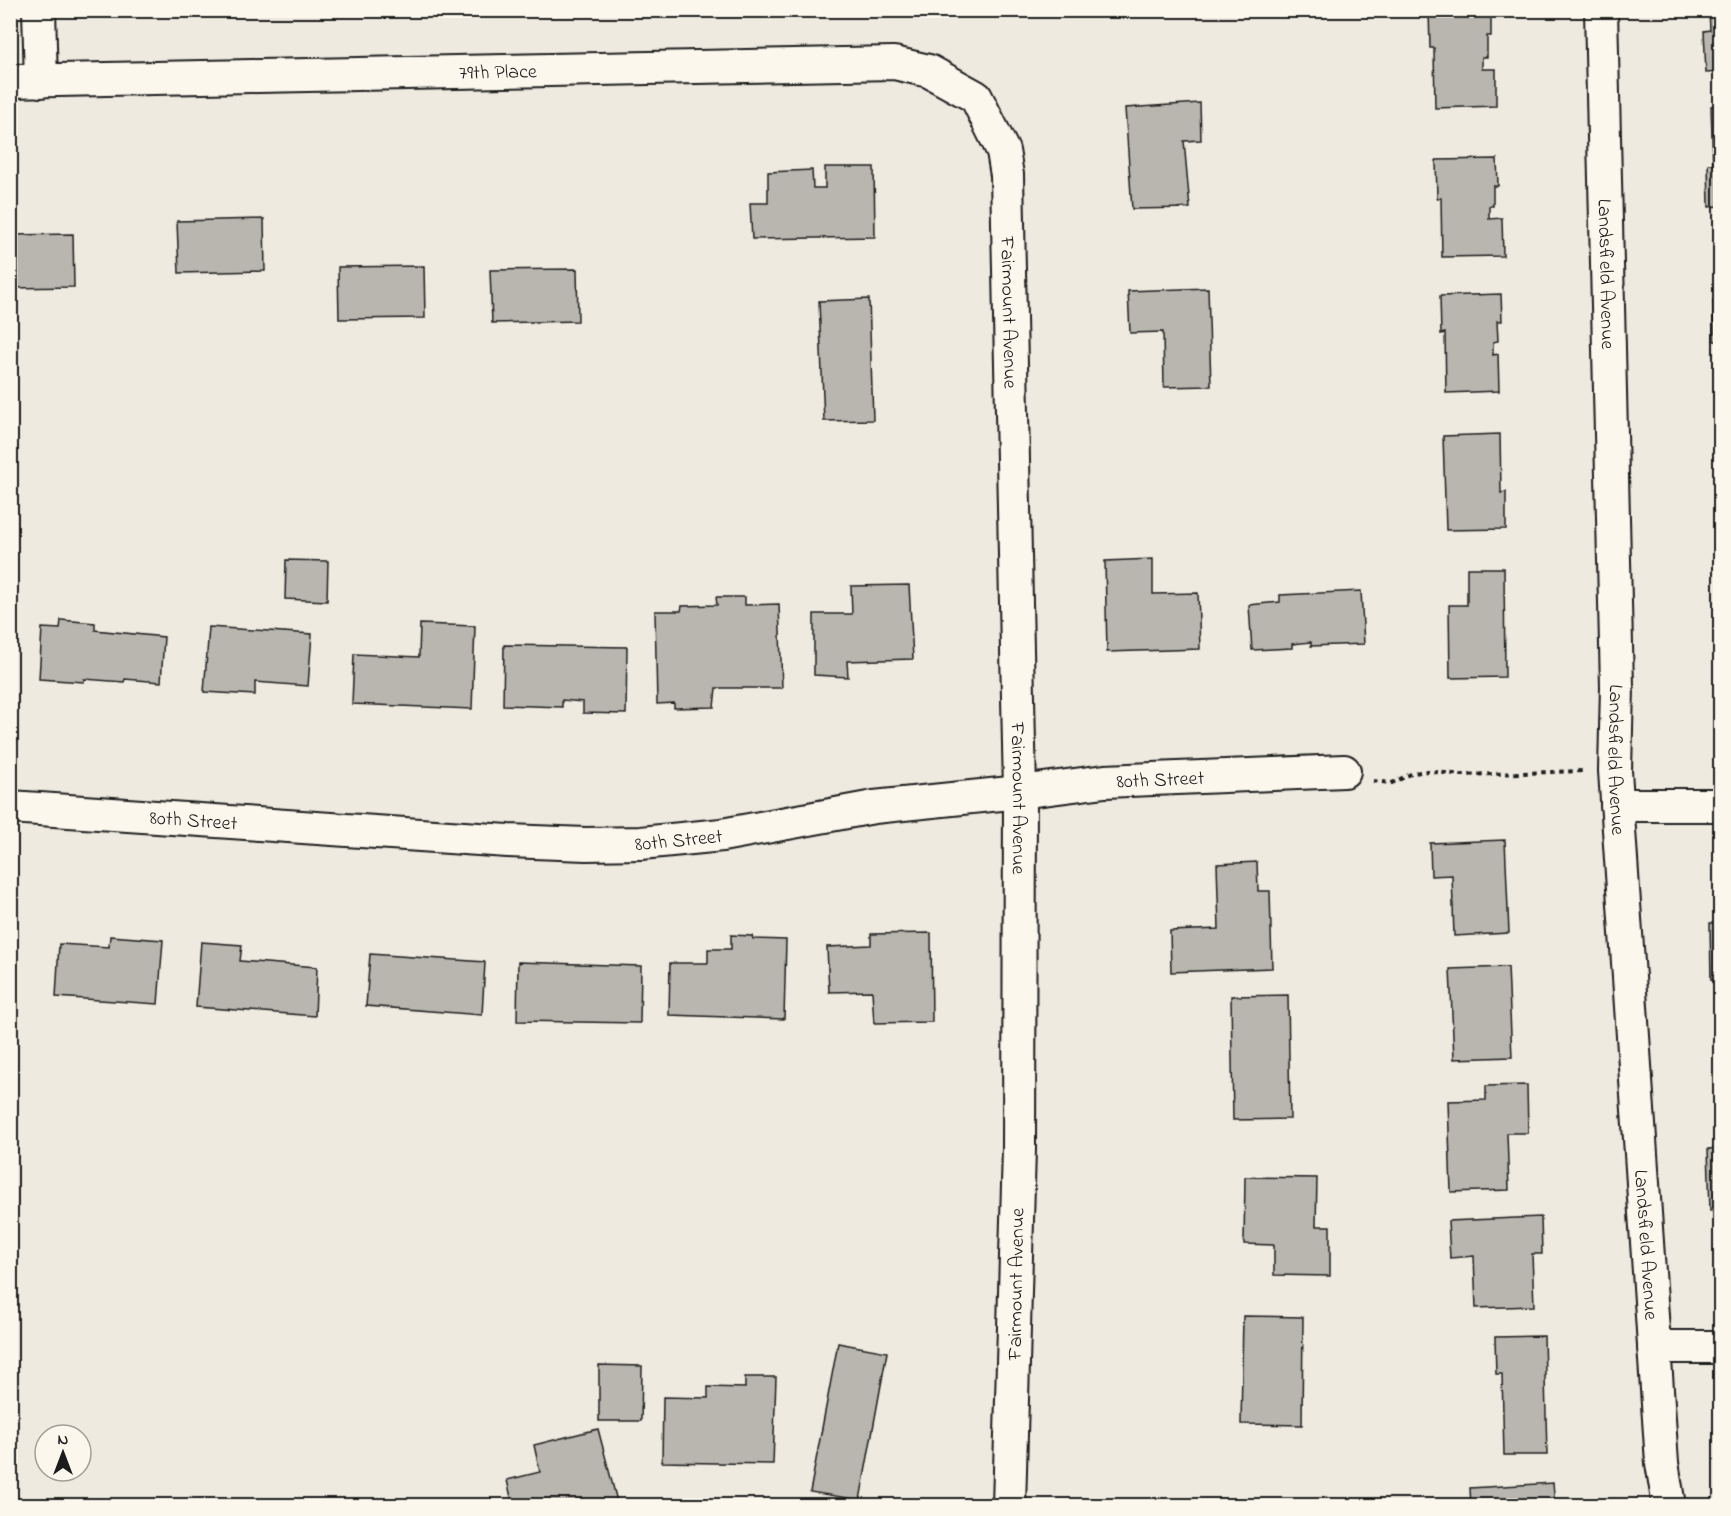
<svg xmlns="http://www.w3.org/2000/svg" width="1731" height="1516" font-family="'Indie Flower',sans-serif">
<rect width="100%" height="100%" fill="#eeeadf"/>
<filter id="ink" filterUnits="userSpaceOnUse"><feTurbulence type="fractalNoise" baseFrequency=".0167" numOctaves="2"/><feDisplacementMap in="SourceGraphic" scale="12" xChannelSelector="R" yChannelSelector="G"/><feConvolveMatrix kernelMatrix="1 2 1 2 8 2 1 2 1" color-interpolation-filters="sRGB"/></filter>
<g filter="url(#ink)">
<path fill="#b9b6af" stroke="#1c1c1c" stroke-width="1.5" d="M1491,10V36H1487V57H1482V69H1496V106L1435,108L1434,48H1430L1429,11Z
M1709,10H1720V72L1706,73L1704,31L1710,30Z
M1200,103L1201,140L1184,141L1190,208L1132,209L1125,108Z
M1720,105V206L1709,207L1708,164H1713L1711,106Z
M1497,159L1498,186H1493V206H1489V219L1502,218L1503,256L1442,257L1441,198H1437L1436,160Z
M825,167H874L875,237L752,239L750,203H768V172L812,170L813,188H825Z
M264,219L265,271L179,273L177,221Z
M73,234L74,287L10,288V235Z
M1720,240V341H1714L1713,300H1718L1716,241Z
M424,266L425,318L339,319L338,267Z
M577,269L578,321L492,323L490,270Z
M1208,288L1211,386L1164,387L1163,332L1130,333L1128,291Z
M1501,294L1502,321H1497L1498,341L1493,342V355L1498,354L1499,391L1446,393L1445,333L1441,334L1440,296Z
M869,299L873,420L824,421L819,301Z
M1719,374H1720V475H1716V433H1720Z
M1500,434L1501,493L1506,492V529L1446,530L1443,436Z
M1715,506H1720V555H1716Z
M1153,559V594L1198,593L1200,649L1107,652L1105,561Z
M286,560L328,561L327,601L285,599Z
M1467,568H1504L1505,677L1450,678L1449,605H1467Z
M909,585L913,659L847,661L848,677L814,675V614H852L851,586Z
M1361,591L1364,644L1311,646V642L1292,644V648L1252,650L1249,605L1280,602V595Z
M716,597H745V605L779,604L782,688H716L714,707L674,708V703L657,704L655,611H681L682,606L717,605Z
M61,620L95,623V630L164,637L161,682L125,679L124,682L84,679V682L39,679L42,628L60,629Z
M10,622L13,623L10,665Z
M420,624L475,626L472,709L352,704L354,654L419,657Z
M209,627L312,634L308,686L255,682V695L204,692Z
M504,645L627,647L626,714L583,713V702L562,700V707L503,705Z
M1505,840L1509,933L1454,936L1452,875L1431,876L1430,843Z
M1257,862L1258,891H1270L1272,968L1171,972L1170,931L1219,929L1217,864Z
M1710,923H1720V980H1711Z
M931,933L932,1022L874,1023L872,991L829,992L827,947L871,945V934Z
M731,935L752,936L753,939L786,940L784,1019L669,1015L670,963H708V949H731Z
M110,936L163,940L158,1004L56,997L59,944L109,947Z
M201,942L242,945L240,961L317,967L315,1016L196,1007Z
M370,954L485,962L482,1015L366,1006Z
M518,962L641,966L640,1023L517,1021Z
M1508,967L1512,1057L1454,1059L1450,969Z
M1288,995L1290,1119L1233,1120L1231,996Z
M1527,1085L1528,1133H1507L1509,1190L1451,1192L1448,1101L1486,1100V1086Z
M1720,1148V1211H1710L1708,1149Z
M1245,1177L1317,1178L1316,1226H1330V1276L1274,1275V1245L1244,1244Z
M1541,1217L1542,1254H1532L1534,1306L1476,1308L1474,1256L1450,1258L1448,1221Z
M1243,1316L1303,1317L1302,1425L1241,1424Z
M1544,1336L1547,1455H1504L1502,1374H1496L1495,1337Z
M838,1343L887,1352L860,1500L810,1492Z
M599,1365L642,1366L641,1421H599Z
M745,1377H776L773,1464L662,1462L663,1397L708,1398V1387L745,1388Z
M598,1429L618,1505L513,1506L507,1480L540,1472L534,1445Z
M1553,1483L1555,1506H1471L1470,1488Z
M1219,1500L1316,1502V1506H1219Z"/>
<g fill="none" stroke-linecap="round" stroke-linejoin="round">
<g stroke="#1c1c1c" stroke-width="36">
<g id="street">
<path d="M39,10L41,81"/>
<path id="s1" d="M1601,10L1617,687L1615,771L1662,1463L1669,1506"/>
<path id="s2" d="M10,81L894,63L929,71L976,97L1003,151L1007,175L1020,792L1019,1149L1009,1506"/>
<path d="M1617,805H1720"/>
<path id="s3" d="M10,807L508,841L586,844L641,843L722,835L874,807L1020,792L1105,781L1344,771"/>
<path d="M1654,1347H1720"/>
</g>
</g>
<path stroke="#1c1c1c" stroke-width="4" stroke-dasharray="4.5 4.5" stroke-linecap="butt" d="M1373,781L1392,783L1413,773L1428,771L1462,775L1582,771"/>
<use href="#street" stroke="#fbf7ec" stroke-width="32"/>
</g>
</g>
<g text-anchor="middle" stroke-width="5" stroke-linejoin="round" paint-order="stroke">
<g font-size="20" fill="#1c1c1c" stroke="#fbf7ec">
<text dy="7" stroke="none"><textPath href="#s2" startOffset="488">79th Place</textPath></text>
<text dy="7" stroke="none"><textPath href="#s1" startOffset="264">Landsfield Avenue</textPath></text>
<text dy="7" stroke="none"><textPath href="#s2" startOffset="1196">Fairmount Avenue</textPath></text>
<text dy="7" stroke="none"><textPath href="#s1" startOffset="750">Landsfield Avenue</textPath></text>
<text dy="7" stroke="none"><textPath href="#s3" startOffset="1156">80th Street</textPath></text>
<text dy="7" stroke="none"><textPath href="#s2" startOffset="1682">Fairmount Avenue</textPath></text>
<text dy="7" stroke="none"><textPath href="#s3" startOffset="184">80th Street</textPath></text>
<text dy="7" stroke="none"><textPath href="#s3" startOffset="670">80th Street</textPath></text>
<text dy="7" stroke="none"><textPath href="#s1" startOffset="1236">Landsfield Avenue</textPath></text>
<text transform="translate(1015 1284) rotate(-89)" y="7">Fairmount Avenue</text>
</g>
</g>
<rect width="1731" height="1516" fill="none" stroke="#fbf7ec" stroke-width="36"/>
<rect x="18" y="18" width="1695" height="1480" fill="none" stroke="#1c1c1c" stroke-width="2" filter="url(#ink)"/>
<g transform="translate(63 1453)"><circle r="28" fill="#fbf7ec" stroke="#a29f99" stroke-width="1.5"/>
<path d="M0-4.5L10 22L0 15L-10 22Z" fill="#1c1c1c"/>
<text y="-9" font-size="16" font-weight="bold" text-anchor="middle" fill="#1c1c1c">N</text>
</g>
</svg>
